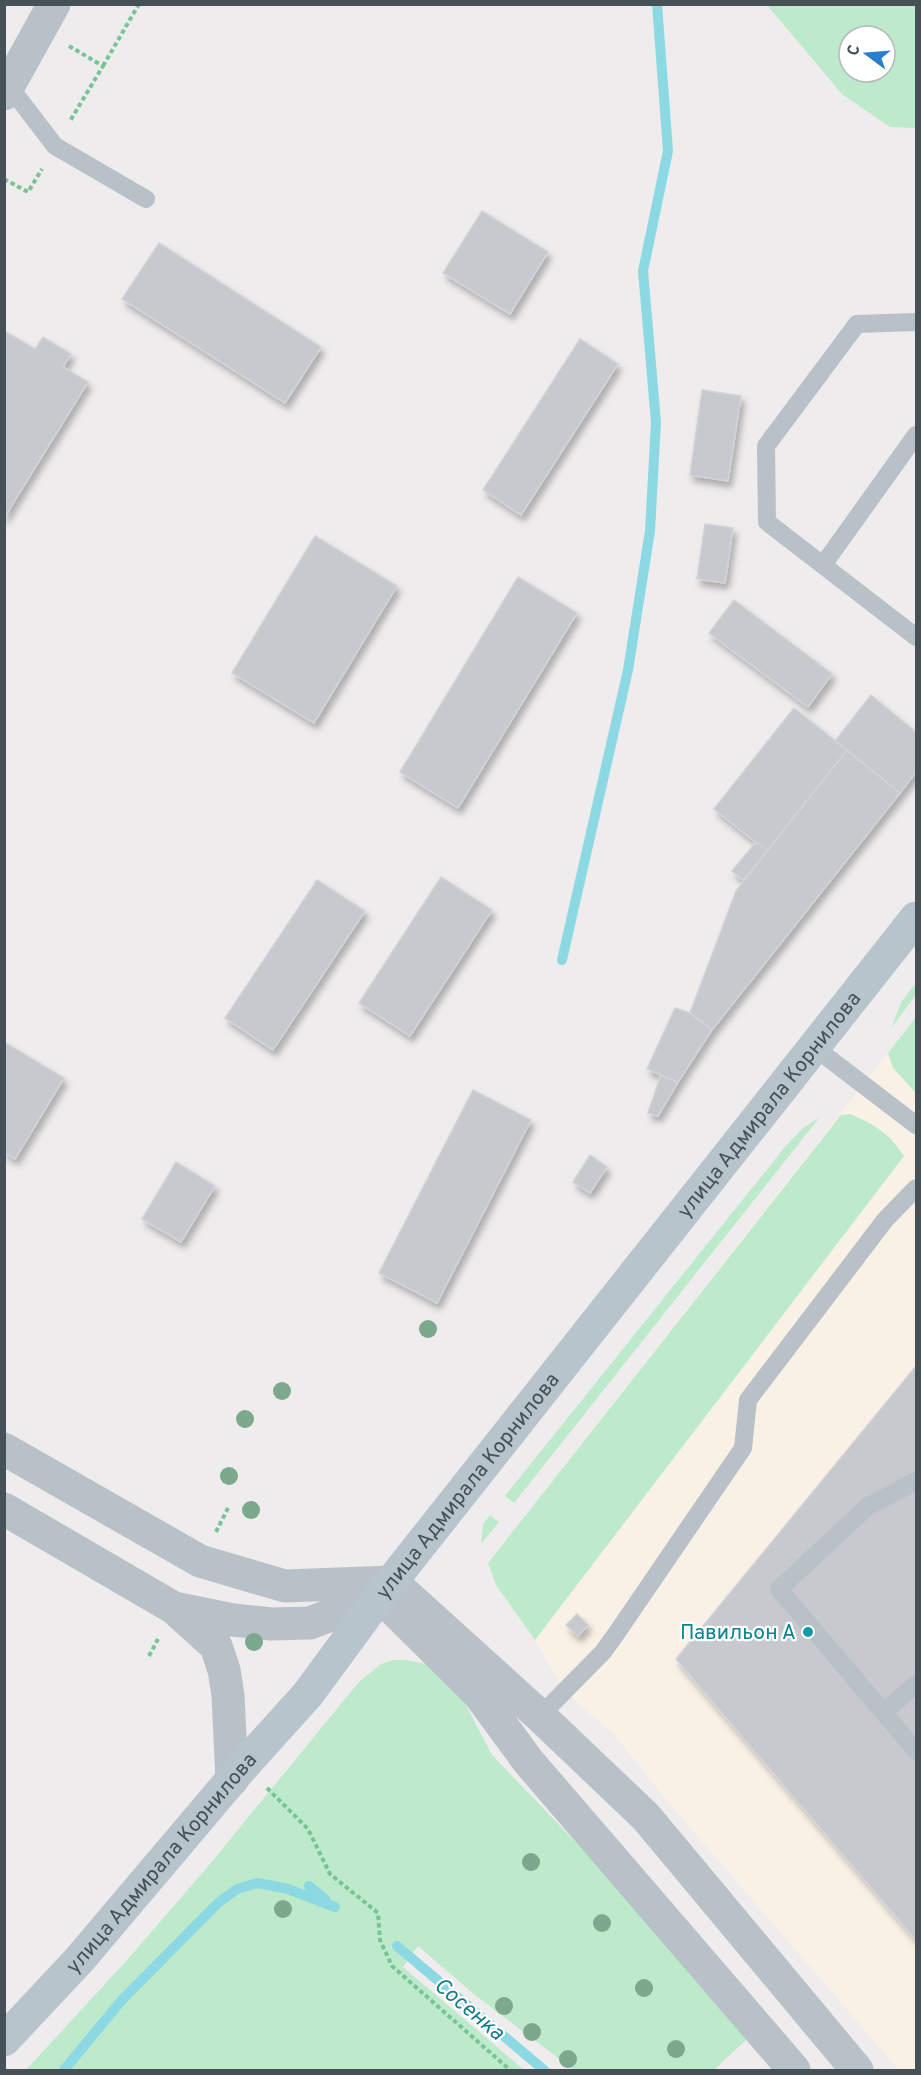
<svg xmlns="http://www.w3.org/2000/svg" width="921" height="2075" font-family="Overpass,sans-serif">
<defs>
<filter id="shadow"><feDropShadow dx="3.5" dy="6" stdDeviation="3" flood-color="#0004"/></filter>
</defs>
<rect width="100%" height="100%" fill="#eeecec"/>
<path fill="#f9f1e5" d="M916,1017V2070H899L663,1796L614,1734L564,1691L535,1640L496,1585L488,1563Z"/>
<path fill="#bceaca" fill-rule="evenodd" d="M767,5H916V128L890,127L842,94ZM849,36H885V72H849Z
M916,983V995L891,1028L902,1001Z
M916,1017V1093L893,1068L888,1053Z
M850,1114C875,1125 888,1132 904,1156L535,1640L496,1585L488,1563L841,1115Z
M819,1118L514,1503L505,1496L785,1147L803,1128Z
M490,1515L499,1522L481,1544L483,1524Z
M393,1660H406L431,1665L453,1680L492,1755L587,1854L748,2038L714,2070H574L475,1995L418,1946L403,1967L524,2070H26L128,1959L210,1864L359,1682L381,1664Z"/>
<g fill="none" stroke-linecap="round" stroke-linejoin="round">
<path stroke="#8dd9e3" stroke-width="10" d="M562,960L628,670L650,531L656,422L643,271L668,151L657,4
M309,1886L325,1899
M397,1946L544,2070
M64,2070L121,2001L218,1903L237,1889L258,1883L288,1889L335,1907"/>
</g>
<path fill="#c7c9ce" stroke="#d0d3d7" stroke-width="1.5" filter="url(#shadow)" d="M482,211L548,252L510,314L443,273Z
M159,243L321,347L285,403L122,299Z
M6,332L35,349L43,337L71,354L63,367L88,382L4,518V335Z
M580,339L618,364L521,515L483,490Z
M702,390L741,396L728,481L690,475Z
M705,524L733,528L725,583L697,579Z
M315,536L397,586L314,723L232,673Z
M518,577L577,613L458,808L400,772Z
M734,600L832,674L808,707L709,633Z
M871,695L916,732V772L900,793L835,741Z
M794,708L847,750L767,851L714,809Z
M847,750L900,793L712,1030L690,1013L736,891Z
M756,842L767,851L743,880L732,871Z
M441,877L492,910L410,1036L359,1003Z
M317,880L365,911L273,1050L225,1018Z
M675,1008L690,1013L712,1030L678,1082L647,1069Z
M4,1042L64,1078L15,1159L4,1152Z
M661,1075L678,1082L658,1116L648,1113Z
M473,1090L531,1120L437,1303L379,1273Z
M590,1155L607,1167L590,1193L573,1182Z
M176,1162L215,1186L181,1242L142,1219Z
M916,1366V1940L676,1659Z
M577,1614L588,1625L578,1636L566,1625Z"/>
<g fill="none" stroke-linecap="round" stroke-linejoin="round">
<path stroke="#77c497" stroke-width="4" stroke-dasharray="4.5 3" stroke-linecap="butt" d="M69,46L103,66L70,121
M103,66L139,4
M4,179L28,192L42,169
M216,1532L229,1506
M149,1656L158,1639
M267,1788L308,1829L330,1874L378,1913L380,1940L392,1966L510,2070"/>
<path stroke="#b8c1c7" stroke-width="18" d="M9,86L55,146L146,199
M916,322L857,324L766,446L767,522L916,637
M823,565L916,435
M814,1047L916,1125
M916,1481L867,1507L779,1589L916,1751
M884,1712L916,1684
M540,1716L603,1652L616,1634L743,1448L748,1400L885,1220L916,1188"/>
<path stroke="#b8c1c7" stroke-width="33" d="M4,94L54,4
M4,1449L200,1561L285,1586L392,1582L540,1716L646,1817L857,2070
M4,1509L174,1608L216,1646L224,1670L228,1695L232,1780
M174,1608L233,1620L271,1624L310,1623L380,1596L479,1694L528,1761L794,2070"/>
<path stroke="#b8c4cc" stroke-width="33" id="s1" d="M4,2040L79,1960L244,1765L308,1694L380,1596L916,918"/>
</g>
<g fill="#7ca88d">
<circle cx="428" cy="1329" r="9"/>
<circle cx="282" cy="1391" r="9"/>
<circle cx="245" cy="1419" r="9"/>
<circle cx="229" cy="1476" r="9"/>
<circle cx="251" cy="1510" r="9"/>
<circle cx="254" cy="1642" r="9"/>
<circle cx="531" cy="1862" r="9"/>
<circle cx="283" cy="1909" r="9"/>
<circle cx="602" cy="1923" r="9"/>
<circle cx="644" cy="1988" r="9"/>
<circle cx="504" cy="2006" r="9"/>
<circle cx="532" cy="2032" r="9"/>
<circle cx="676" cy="2049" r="9"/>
<circle cx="568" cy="2059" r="9"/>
</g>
<circle fill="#0f9aa8" stroke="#fff" stroke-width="2" cx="808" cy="1632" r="6"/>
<g text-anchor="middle" stroke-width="4.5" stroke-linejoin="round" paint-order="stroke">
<g font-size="21" fill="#465057" stroke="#fff">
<text dy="7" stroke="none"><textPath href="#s1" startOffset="1209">улица Адмирала Корнилова</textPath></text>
<text dy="7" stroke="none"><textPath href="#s1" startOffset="723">улица Адмирала Корнилова</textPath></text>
<text dy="7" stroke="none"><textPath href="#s1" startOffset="237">улица Адмирала Корнилова</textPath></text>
</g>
<g font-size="21" fill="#0d838f" stroke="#fff" text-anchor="end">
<text x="796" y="1639">Павильон А</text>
</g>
<g font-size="22" font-style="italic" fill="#167d8a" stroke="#fff">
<text transform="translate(470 2008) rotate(40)" y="8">Сосенка</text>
</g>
</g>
<rect width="921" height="2075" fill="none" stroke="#465057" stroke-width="12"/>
<g transform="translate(867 54) rotate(286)"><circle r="28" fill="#ffffff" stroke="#b5b9bc" stroke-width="1.5"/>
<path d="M0-4.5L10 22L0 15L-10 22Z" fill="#277fcd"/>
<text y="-9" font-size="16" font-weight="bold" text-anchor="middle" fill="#465057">С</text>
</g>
</svg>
